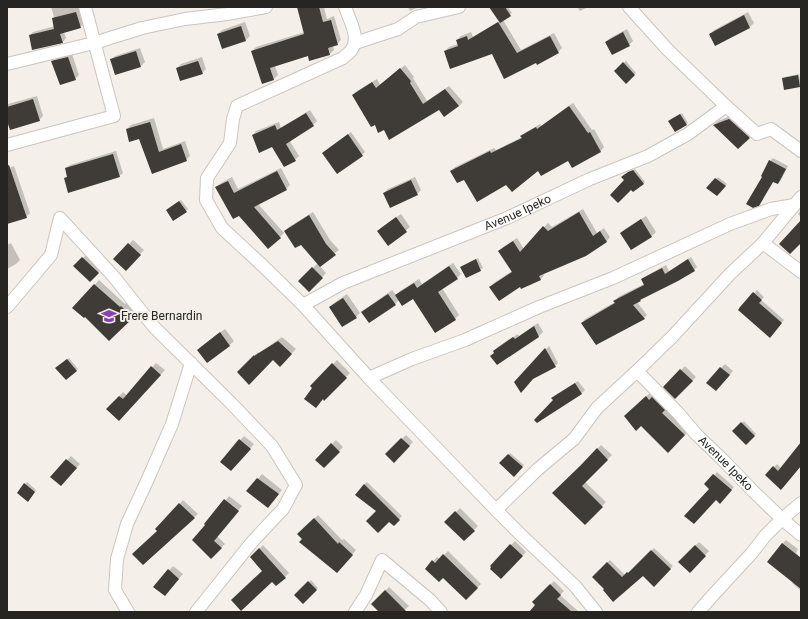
<svg xmlns="http://www.w3.org/2000/svg" width="808" height="619" font-family="Roboto,sans-serif">
<rect width="100%" height="100%" fill="#f4efe8"/>
<path fill="#0003" d="M51,7H79L84,24L80,27L64,32L66,38L63,42L30,35L33,32L55,26L53,19L54,17Z
M298,7H324L327,19L334,16L341,40L337,44L333,46L334,50L330,54L310,60L309,55L275,66L278,75L274,79L263,83L252,51L256,47L305,32Z
M408,7H421L414,9L410,11Z
M491,7H508L512,13L503,20L521,50L554,33L562,48L558,52L537,63L492,53L445,51L449,47L458,44L457,40L461,36L471,32L473,37L500,21Z
M577,7H588L580,11Z
M748,12L754,23L750,27L716,45L710,34L714,30Z
M245,22L250,36L246,40L223,48L218,34L222,30Z
M627,29L633,41L629,45L606,42L610,38Z
M140,48L145,62L141,66L116,74L111,60L115,56Z
M72,54L79,75L75,79L53,61L57,57Z
M202,57L206,69L202,73L177,68L181,64Z
M626,61L636,73L626,83L615,71Z
M405,65L414,77L413,78L427,101L449,86L463,102L459,106L444,116L439,108L384,129L375,123L353,95L357,91L377,79L380,85Z
M799,74L801,85L799,86L784,79L785,77Z
M37,96L43,116L39,120L7,118V105L8,104Z
M573,103L592,130L594,129L604,147L601,151L572,167L568,159L538,170L507,183L464,178L451,171L455,167L494,148L496,150L522,137L525,133L540,124L541,126Z
M310,110L317,121L313,125L289,140L299,156L295,160L253,135L256,131L279,122L281,128Z
M682,113L688,123L686,124L671,119Z
M733,115L753,133L738,148L714,125L718,121Z
M154,118L163,149L185,141L190,156L186,160L153,172L140,138L127,129L131,125Z
M351,132L365,152L362,155L326,151Z
M116,151L123,173L119,176L65,179L68,176L66,168L70,165Z
M773,158L788,166L781,180L778,183L774,181L766,192L770,161Z
M14,166L30,213L26,217L7,215V169Z
M281,168L290,185L286,189L258,204L284,233L280,237L217,187L221,183L232,177L238,189Z
M635,169L645,182L643,184L631,188L625,180L624,175Z
M415,177L421,190L417,194L384,193L388,189Z
M718,177L727,184L717,195L708,188Z
M181,200L188,209L186,211L167,210Z
M583,209L597,233L604,228L610,237L607,241L586,255L543,273L544,275L541,279L522,288L520,286L491,287L494,283L512,271L499,251L503,247L517,238L524,249L548,223L552,227Z
M801,210V217L798,214Z
M313,212L330,240L339,250L320,266L326,273L309,291L299,281L318,263L301,244L285,231L289,227Z
M401,214L410,227L388,245L378,231L382,227Z
M646,216L656,232L652,236L631,249L621,233L625,229Z
M133,240L144,250L126,270L114,259Z
M11,243L20,260L16,264L7,269V245Z
M87,254L102,268L90,281L75,266Z
M691,257L697,267L694,270L643,297L637,302L647,315L644,318L582,323L585,319L615,302V301L618,297L644,284L642,279L646,276L666,265L669,271Z
M478,258L483,268L467,277L461,267Z
M453,263L461,274L457,278L442,288L459,315L455,319L413,298L399,300L395,304L363,312L367,308L392,290L396,295L400,291L419,279L422,284Z
M99,280L125,304L126,303L136,313L109,340L85,316L74,308Z
M757,290L764,297L761,300L784,320L772,334L741,307Z
M347,294L360,313L356,317L330,307L334,303Z
M538,323L543,332L539,336L497,364L494,351L498,347L518,334L519,336Z
M225,329L234,341L230,345L207,362L198,350L202,346Z
M282,337L296,349L280,365L273,359L238,372L258,352L259,353Z
M549,346L558,363L555,366L515,382Z
M69,358L78,369L66,379L58,366Z
M337,360L350,373L324,399L311,386Z
M156,363L165,370L123,416L108,409L123,392L127,396Z
M725,364L733,371L720,386L721,368Z
M685,366L696,377L675,398L664,387Z
M578,381L585,390L581,394L554,400L556,395Z
M650,393L654,397L657,394L689,431L668,451L629,412Z
M744,421L756,434L746,444L733,431Z
M406,435L413,442L394,461L386,454Z
M244,436L254,444L235,466L221,461Z
M336,440L343,447L324,467L316,460Z
M801,443V465L766,475L777,464L781,468Z
M601,445L612,455L585,482L606,502L585,523L554,493Z
M510,453L524,465L514,475L501,463Z
M71,456L80,464L65,481L51,477Z
M717,472L734,487L723,499L706,484Z
M262,474L282,490L272,502L248,491Z
M27,482L36,490L29,499L25,484Z
M367,482L402,516L394,525L377,511L364,485Z
M229,496L242,506L217,536L225,544L211,557L206,525L205,524Z
M183,500L198,514L194,517L158,531Z
M460,508L478,526L464,540L446,522Z
M318,515L342,540L344,539L356,550L341,568L303,539L299,534Z
M786,540L798,549L796,553L801,558V591L792,583L794,582L782,544Z
M515,541L526,552L501,578L491,566Z
M699,542L709,551L690,572L680,562Z
M263,545L289,573L276,585L251,557Z
M654,548L673,566L654,585L643,574L605,588L593,577L610,560L625,575L630,571L631,572Z
M448,551L481,584L466,599L444,577L426,569L437,557L440,559Z
M173,566L183,574L168,591L154,587Z
M311,580L318,588L303,602L296,595Z
M554,581L564,591L560,595L579,612H530L536,605L533,602Z
M389,587L409,606L402,612H380L372,604Z"/>
<path fill="#3f3b36" d="M297,7H319L323,22L331,20L338,45L328,48L330,55L309,61L308,56L270,68L274,80L262,84L251,51L304,34Z
M489,7H505L511,16L500,23Z
M76,12L81,28L60,34L63,43L32,50L29,35L54,29L52,18Z
M744,15L750,28L715,46L709,34Z
M498,22L517,53L550,36L559,53L537,65L536,63L504,79L492,54L450,69L444,51L458,46L456,40L467,36L468,40Z
M241,26L246,41L222,49L217,34Z
M623,32L630,46L612,55L605,42Z
M136,51L141,67L115,75L110,59Z
M68,57L76,80L60,85L51,61Z
M198,61L203,74L180,81L176,68Z
M623,62L635,75L626,84L614,71Z
M400,68L411,81L410,83L423,104L445,89L459,106L444,117L439,110L389,140L384,130L378,133L375,125L371,127L352,95L372,82L376,88Z
M798,75L800,87L784,90L782,78Z
M33,99L40,121L10,130L7,121V107Z
M569,106L588,133L590,132L601,152L572,168L568,161L541,176L538,171L512,192L506,185L477,202L464,180L457,183L450,171L490,151L491,153L522,138L520,136L536,127L537,129Z
M306,113L314,126L286,144L296,161L284,167L272,147L259,153L252,135L275,125L277,130Z
M680,114L687,125L675,132L668,121Z
M729,119L750,138L738,149L713,125Z
M150,122L159,152L181,144L187,161L152,174L139,139L129,142L126,129Z
M348,134L363,156L337,174L322,153Z
M113,154L120,177L68,193L64,178L67,177L65,168Z
M769,160L786,169L778,184L773,182L759,206L753,208L746,204L762,177L761,176Z
M9,165L27,218L7,224V166Z
M633,170L644,184L633,192L631,190L618,203L610,195L624,180L621,177L628,172Z
M277,171L287,190L254,207L281,238L268,249L239,216L233,219L215,187L228,181L234,193Z
M715,178L726,186L717,196L706,188Z
M411,180L418,195L390,208L383,193Z
M179,201L187,212L173,221L166,210Z
M579,212L593,236L600,231L607,242L586,256L539,276L541,280L521,289L520,287L499,301L489,287L512,272L498,251L513,241L520,252L543,226L548,231Z
M309,215L326,244L336,255L320,267L301,245L295,248L284,231Z
M396,217L407,232L388,246L377,231Z
M641,219L652,237L631,250L620,233Z
M801,220V243L790,254L779,244Z
M128,243L141,255L126,271L113,259Z
M82,257L99,273L90,282L73,266Z
M476,259L481,271L466,278L460,267Z
M688,259L695,271L678,281L640,300L641,301L633,305L645,319L596,345L581,323L615,303L613,301L644,285L641,279L662,268L665,274Z
M449,266L458,279L438,292L456,320L435,333L413,299L402,306L395,295L414,283L417,288Z
M312,267L323,278L309,292L298,281Z
M94,284L120,307L121,306L133,318L109,341L85,317L84,318L72,308Z
M753,292L762,300L759,303L782,323L770,338L738,310L740,307Z
M388,294L396,305L369,323L361,312Z
M343,298L357,318L342,327L329,307Z
M534,326L539,337L497,365L490,356L494,353L493,351L513,337L515,339Z
M220,332L230,346L207,363L197,350Z
M278,341L292,354L280,367L273,360L249,385L237,372L254,355V356Z
M545,348L556,367L533,379L521,393L514,382Z
M67,359L77,371L66,380L55,368Z
M332,363L347,378L324,401L323,399L316,408L304,399L312,388L310,386Z
M151,366L161,375L119,421L106,409L119,396L123,399Z
M720,367L730,375L716,391L706,383Z
M680,369L693,381L675,399L663,387Z
M575,383L582,394L537,423L534,420L553,400L551,398Z
M646,396L649,400L652,397L665,410L662,413L685,435L668,453L641,426L636,431L624,416Z
M741,422L755,436L746,445L732,431Z
M401,438L410,446L394,463L385,454Z
M239,439L251,449L231,471L220,462Z
M801,442V466L781,490L765,475L773,466L778,471Z
M331,443L340,452L324,468L315,460Z
M597,448L608,460L582,486L603,507L585,525L552,493L581,465Z
M508,454L523,467L514,477L499,463Z
M66,459L77,468L61,486L50,477Z
M713,474L732,490L720,504L716,500L694,524L684,516L709,489L704,484Z
M257,478L279,494L268,508L246,491Z
M24,483L35,492L28,502L17,493Z
M364,484L400,520L394,526L389,522L378,533L366,521L376,511L355,495Z
M224,499L239,511L214,541L222,548L211,559L192,540L205,525L204,524Z
M179,503L195,518L143,565L132,554L157,531L155,529Z
M455,511L475,531L464,541L444,522Z
M314,518L338,544L339,542L353,555L337,573L299,542L302,539L297,534Z
M782,543L801,558V589L767,562Z
M510,544L523,556L501,579L490,569L491,567L490,566Z
M695,545L706,556L690,573L678,562Z
M259,548L286,578L276,586L272,582L241,611L231,600L262,571L250,557Z
M651,550L671,569L654,587L643,576L613,602L603,590L604,589L592,577L607,562L622,577L627,572L628,573Z
M443,554L478,588L466,600L443,578L439,582L425,569L432,560L435,563Z
M168,569L179,579L165,596L153,587Z
M308,581L317,590L303,604L294,595Z
M550,584L561,595L557,599L572,612H529L535,605L532,602Z
M385,590L407,612H379L371,604Z"/>
<g fill="none" stroke-linecap="round" stroke-linejoin="round">
<g stroke="#cac5bf" stroke-width="14">
<g id="minor">
<path d="M345,7C349,19 360,37 352,49C350,53 346,55 343,58L237,106L233,119L230,143L207,178L206,200L222,228L262,265L303,305L369,378L496,510L520,534L575,586L596,612"/>
<path d="M629,7L668,50L726,106L757,134L771,129L801,151"/>
<path d="M355,43L398,29L416,17L459,7"/>
<path d="M7,64L94,43L142,28L185,19L227,14L266,7"/>
<path d="M7,145L114,116L85,7"/>
<path d="M763,243L801,272"/>
<path id="s1" d="M303,305L343,283L507,218L590,179L648,156L688,134L726,106"/>
<path d="M7,307L51,255L60,218L114,277L154,327L231,403L272,446L296,485L283,509L252,542L196,612"/>
<path id="s2" d="M637,371L679,414L696,434L723,460L753,491L782,519L801,503"/>
<path d="M369,378L412,359L465,340L539,307L613,278L730,224L771,209L794,205"/>
<path d="M496,510L538,469L574,439L597,408L637,371L672,337L730,274L763,243L801,197"/>
<path d="M128,612L115,590L117,559L127,524L147,481L172,424L191,363"/>
<path d="M355,612L366,595L382,560L430,600L441,612"/>
<path d="M698,612L714,594L751,554L765,536L782,519L801,535"/>
</g>
</g>
<use href="#minor" stroke="#fff" stroke-width="12"/>
</g>
<defs>
<g id="school-bare" transform="scale(1.2)"><path d="M0-5L7-2L0 1L-7-2ZM-4 1L0 2.5L4 1V4Q0 6-4 4Z" fill="#8940b3" stroke="#f4efe8" stroke-width="2.5" paint-order="stroke"/></g>
</defs>
<g fill-rule="evenodd">
<use href="#school-bare" x="109" y="316"/>
</g>
<g text-anchor="middle" stroke-width="4" stroke-linejoin="round" paint-order="stroke">
<g font-size="12" fill="#272522" stroke="#f4efe8">
<text dy="4" stroke="none"><textPath href="#s1" startOffset="234">Avenue Ipeko</textPath></text>
<text dy="4" stroke="none"><textPath href="#s2" startOffset="128">Avenue Ipeko</textPath></text>
</g>
<g font-size="12" fill="#272522" stroke="#f4efe8" text-anchor="start">
<text x="121" y="320">Frere Bernardin</text>
</g>
</g>
<rect width="808" height="619" fill="none" stroke="#272522" stroke-width="16"/>
</svg>
